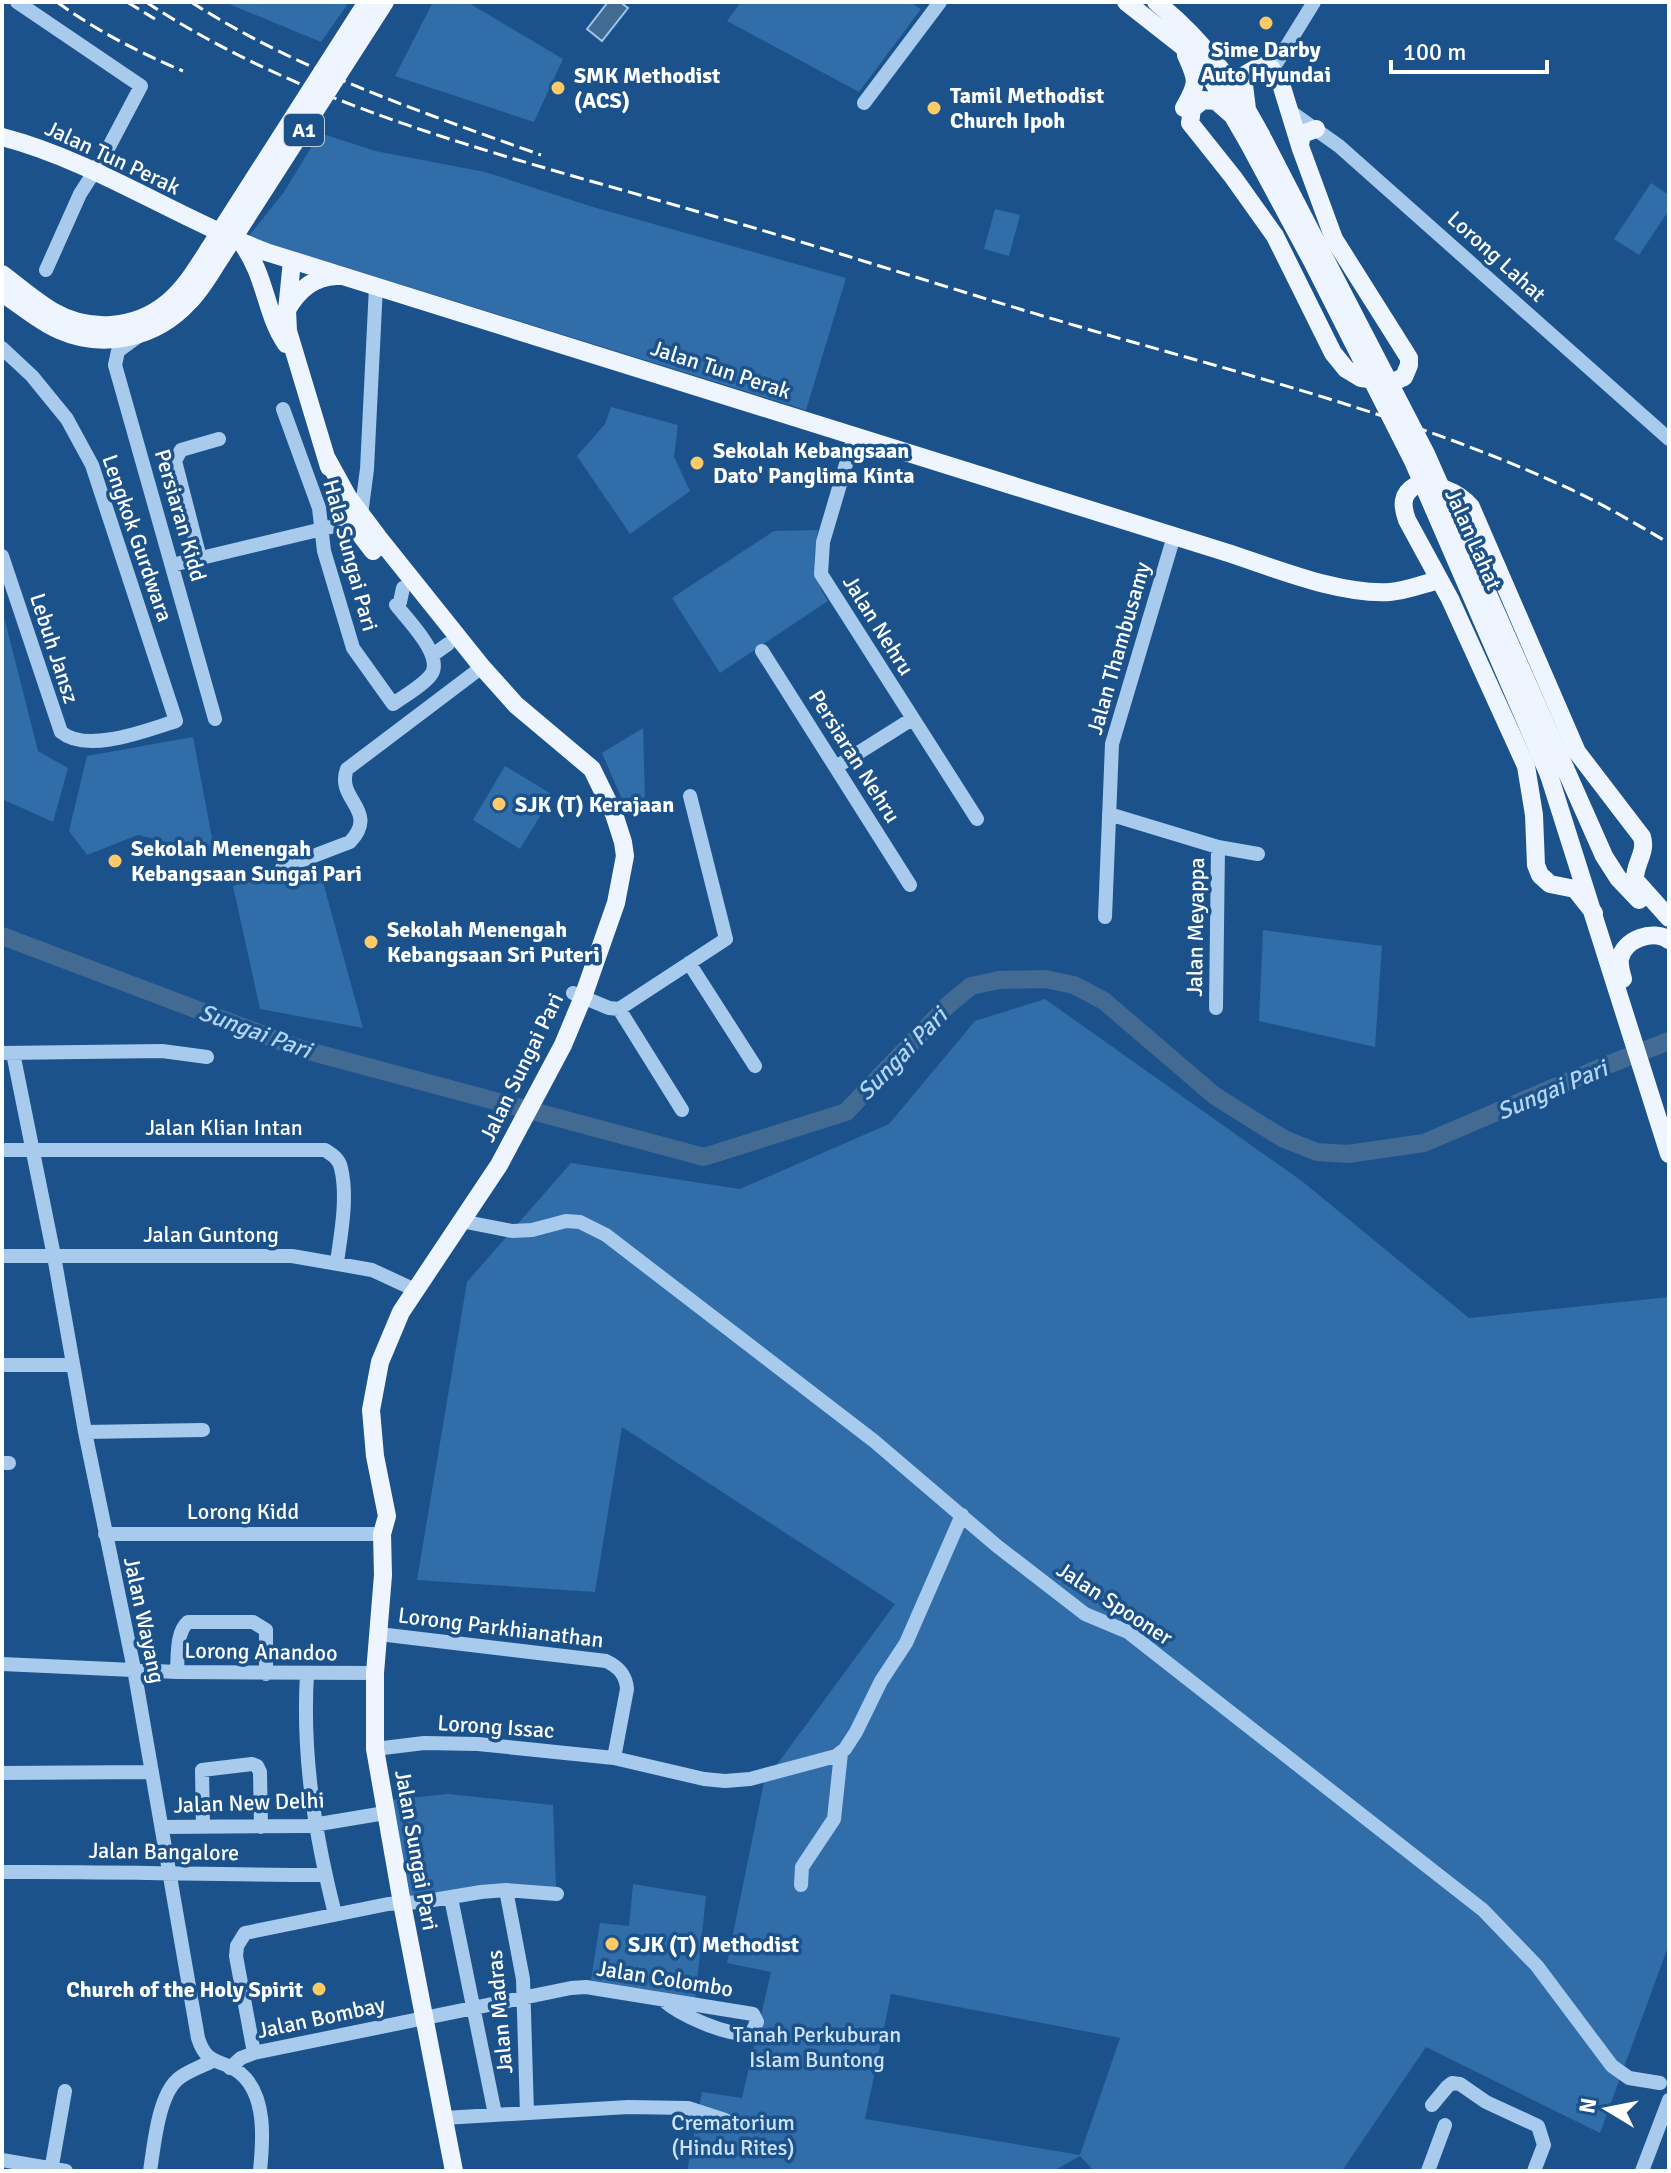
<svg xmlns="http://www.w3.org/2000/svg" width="1671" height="2173" font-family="Signika,sans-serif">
<rect width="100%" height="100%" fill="#1c528b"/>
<path fill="#306da9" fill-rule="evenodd" d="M224,2H349L321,42Z
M433,2H467L563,59L534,122L395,76Z
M741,2H910L921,9L859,92L727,21Z
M320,133L375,151L485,172L593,207L846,278L806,410L248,237L284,192Z
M1651,183L1669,195V210L1639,255L1614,239Z
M995,209L1020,215L1009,256L984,249Z
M611,407L678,425L674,457L690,491L630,534L577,456L605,424Z
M818,530C813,562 811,574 828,601L720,673L672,598L774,531Z
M2,609L38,751L68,768L53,822L2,799Z
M643,728L645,800L624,804L602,753Z
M193,737L215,854L138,835L87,855L69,831L87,756Z
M505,766L553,795L520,849L473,820Z
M318,864L363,1028L260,1009L233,886Z
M1263,930L1382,946L1375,1047L1259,1021Z
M1045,999L1303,1182L1469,1318L1669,1297V1944L1600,2133L1426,2047L1342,2171H1094L1080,2156L1053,2171H687L702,2092L742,2098L771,1972L727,1963L764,1782L895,1604L622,1427L595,1592L417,1580L467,1282L571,1163L740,1189L889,1124L975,1021ZM891,1994L1120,2038L1080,2155L865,2119Z
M448,1794L553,1805L556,1888L408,1898L389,1800Z
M633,1884L706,1896L695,2001L591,1980L600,1923L629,1926Z"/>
<path fill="#436a93" stroke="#9bc6ee" stroke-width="2" d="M608,2H620L628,8L602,41L587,29Z"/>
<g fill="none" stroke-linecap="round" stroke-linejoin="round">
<path stroke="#436a93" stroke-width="18" d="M2,936L301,1049L704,1157L846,1112L948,1005L971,986L999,980L1045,979L1074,985L1104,1001L1215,1096L1284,1139L1317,1152L1348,1154L1424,1143L1597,1069L1669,1041"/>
<path stroke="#a8caed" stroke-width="14" d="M17,2L141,86L103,158L80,194L46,270
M1277,62L1314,2
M864,103L940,2
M1291,112L1339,146L1669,439
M137,337L118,351L115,365L215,719
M2,348L32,376L67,419L92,465L176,721C147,730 87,754 61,732L2,556
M283,409L319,508L324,551L353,648L393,704C404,696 421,687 430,676C446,658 408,620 396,605L400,602L403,588
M854,437L823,542L821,574L977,819
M200,558L175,461L181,450L219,439
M172,565L335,526L361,515L367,469L376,286
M762,651L910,885
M434,654L448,644
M836,767L912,719
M1109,814L1218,847L1258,854
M282,868L350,842C380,810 335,800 347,769L482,667
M1105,917L1112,744L1174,536
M689,963L755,1066
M573,993L609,1008L619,1009L726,939L690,796
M1216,1008L1218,847
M619,1009L682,1110
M2,1053L162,1051L207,1057
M13,1053L54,1256L85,1432L134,1669L198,2038C207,2067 221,2058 240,2073C267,2095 263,2141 260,2171
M2,1150H325C333,1155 339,1159 341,1168C348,1197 341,1234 337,1262
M461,1221L512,1231L532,1230L566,1221L580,1222L606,1235L874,1441L997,1546L1085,1614L1128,1632L1483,1910L1537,1966L1612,2066L1629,2078L1660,2083
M2,1256H292L372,1270L413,1289
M2,1365H73
M85,1432L203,1430
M2,1463H9
M105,1534H382
M379,1634L606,1661C619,1667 626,1675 627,1689L614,1758
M2,1664L177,1672L375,1673
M177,1672C178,1656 176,1632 188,1622H253L266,1630V1674
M307,1674C302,1756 315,1835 335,1914
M375,1749L424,1743L478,1744L614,1758L704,1779L725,1781L750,1779L836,1756L845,1749L856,1732L881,1681L906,1643L962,1515
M2,1773L152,1772
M162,1827L307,1826L385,1813
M203,1827L202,1770L252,1764L257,1766L260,1772L261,1827
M2,1872C110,1871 217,1875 325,1875
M801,1885L802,1867L834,1819L841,1753
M506,1890L523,1979L527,2113
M451,1898L495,2114
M254,2053L236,1956L237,1946L245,1933L388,1904L421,1902L481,1892L506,1890L557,1894
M230,2068L241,2058L254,2053L571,1988L586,1987L753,2014L757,2022L751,2034C727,2036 681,2016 663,2000
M1432,2105L1447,2087L1452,2083L1460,2084L1486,2102L1538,2126L1544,2145L1534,2171
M444,2118L628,2107L688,2108L725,2120
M2,2160L66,2171
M51,2171L65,2091
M150,2171C154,2146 158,2096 178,2079C187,2071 201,2067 212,2061
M1428,2171L1445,2125
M1642,2171L1669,2100"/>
<path stroke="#eef5ff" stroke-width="18" d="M1126,2L1182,46L1208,73L1248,142
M1156,2C1205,41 1232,81 1261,135
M1184,108C1198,83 1198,81 1186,55
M1232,115L1216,101L1203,100L1192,109L1190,123L1233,177L1275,236L1333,353L1346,369L1361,378L1393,382L1404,377L1409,365V358L1334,239L1301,149L1281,84L1271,68L1260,66L1246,74L1244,85L1247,109
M2,137C94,161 177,218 266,252L1225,552C1275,568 1338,595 1390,592C1406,591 1423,584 1439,580
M1300,145L1302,134L1316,129
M241,242C267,277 264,311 286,344
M292,261L287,310L288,331L329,467
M2,274C18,286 34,300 52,311C88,332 134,330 167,303C185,288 197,268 209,249
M2,293C21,305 38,321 59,330C104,350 156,338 189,302C202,289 211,272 221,257
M287,310C298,290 313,277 336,276
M326,457L348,497L378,537L482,667L516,705L592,769L614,814L623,842L625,856L616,903L583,997L563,1045L499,1165L401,1312L380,1362L371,1410L375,1456L387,1516L382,1534L383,1575L375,1673V1749L402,1903L454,2171
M339,499L350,521L373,551
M1565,768L1604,856L1618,878L1639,900
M1549,775L1669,1154
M1594,913L1575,889L1550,884L1540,875L1536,865L1534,815L1526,766L1450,599L1407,520C1402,506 1401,494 1415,486C1435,483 1458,491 1471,507L1577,752L1642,837C1647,853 1634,864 1635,880L1669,918
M1623,979C1621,972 1619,966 1620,959C1624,939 1653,929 1669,940"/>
<path stroke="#fff" stroke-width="3" stroke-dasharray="14 6" stroke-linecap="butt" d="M57,2C97,31 138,52 183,71
M127,2L155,19
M146,2C310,110 507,156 692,210C838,251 983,300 1129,341C1274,382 1423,422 1561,485C1598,501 1634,523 1669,543
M191,2C299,71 421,112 541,155"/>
<path stroke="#eef5ff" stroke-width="18" d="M1261,135L1426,454L1565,768
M1248,142L1312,261L1413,461L1549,775
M209,249L367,2
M221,257L385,2"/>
</g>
<g fill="#fdca66" stroke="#1c528b" stroke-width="3">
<circle cx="1266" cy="23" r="8"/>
<circle cx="558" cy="88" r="8"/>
<circle cx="934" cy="108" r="8"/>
<circle cx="697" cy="463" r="8"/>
<circle cx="499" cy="804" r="8"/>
<circle cx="115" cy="861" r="8"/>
<circle cx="371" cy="942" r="8"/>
<circle cx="612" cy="1944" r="8"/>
<circle cx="319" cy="1989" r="8"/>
</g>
<g text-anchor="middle" stroke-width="7" stroke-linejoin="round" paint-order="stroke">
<rect fill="#1c528b" stroke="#bbcbdc" stroke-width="2" x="284" y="114" width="40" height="32" rx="6"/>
<g font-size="20" font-weight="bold" fill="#fff">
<text x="304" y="137">A1</text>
</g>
<g font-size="22" font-weight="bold" fill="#fff" stroke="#1c528b" text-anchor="start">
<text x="1266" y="57" text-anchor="middle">Sime Darby<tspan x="1266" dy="25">Auto Hyundai</tspan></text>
<text x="574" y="83">SMK Methodist<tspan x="574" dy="25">(ACS)</tspan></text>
<text x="950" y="103">Tamil Methodist<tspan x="950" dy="25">Church Ipoh</tspan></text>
<text x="713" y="458">Sekolah Kebangsaan<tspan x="713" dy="25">Dato' Panglima Kinta</tspan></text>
<text x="515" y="812">SJK (T) Kerajaan</text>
<text x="131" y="856">Sekolah Menengah<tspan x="131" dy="25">Kebangsaan Sungai Pari</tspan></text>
<text x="387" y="937">Sekolah Menengah<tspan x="387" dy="25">Kebangsaan Sri Puteri</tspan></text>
<text x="628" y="1952">SJK (T) Methodist</text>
<text x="303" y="1997" text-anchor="end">Church of the Holy Spirit</text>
</g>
<g font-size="22" fill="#fff" stroke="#1c528b">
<text transform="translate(113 157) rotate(25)" y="8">Jalan Tun Perak</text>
<text transform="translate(1497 256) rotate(42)" y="8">Lorong Lahat</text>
<text transform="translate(721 369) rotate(18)" y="8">Jalan Tun Perak</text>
<text transform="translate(181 515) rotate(74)" y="8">Persiaran Kidd</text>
<text transform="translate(138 538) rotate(71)" y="8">Lengkok Gurdwara</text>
<text transform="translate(1474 539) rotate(66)" y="8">Jalan Lahat</text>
<text transform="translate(351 555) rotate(75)" y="8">Hala Sungai Pari</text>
<text transform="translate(879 625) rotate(58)" y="8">Jalan Nehru</text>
<text transform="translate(55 648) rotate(72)" y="8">Lebuh Jansz</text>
<text transform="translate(1118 648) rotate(-74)" y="8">Jalan Thambusamy</text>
<text transform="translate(855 756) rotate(58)" y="8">Persiaran Nehru</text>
<text transform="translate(1195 927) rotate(-89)" y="8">Jalan Meyappa</text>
<text transform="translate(521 1067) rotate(-64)" y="8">Jalan Sungai Pari</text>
<text x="224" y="1135">Jalan Klian Intan</text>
<text x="211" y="1242">Jalan Guntong</text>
<text x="243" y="1519">Lorong Kidd</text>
<text transform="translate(1115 1603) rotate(33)" y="8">Jalan Spooner</text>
<text transform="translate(145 1620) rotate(78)" y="8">Jalan Wayang</text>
<text transform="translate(501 1627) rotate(7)" y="8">Lorong Parkhianathan</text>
<text transform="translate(261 1651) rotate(1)" y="8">Lorong Anandoo</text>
<text transform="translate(496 1726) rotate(4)" y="8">Lorong Issac</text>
<text transform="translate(249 1802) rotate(-2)" y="8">Jalan New Delhi</text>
<text transform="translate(417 1850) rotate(80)" y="8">Jalan Sungai Pari</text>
<text transform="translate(164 1851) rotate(1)" y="8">Jalan Bangalore</text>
<text transform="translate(665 1978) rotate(9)" y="8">Jalan Colombo</text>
<text transform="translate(499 2012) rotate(-95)" y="8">Jalan Madras</text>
<text transform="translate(321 2017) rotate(-12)" y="8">Jalan Bombay</text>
</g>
<g font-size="22" fill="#cee3f9" stroke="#1c528b">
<text x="817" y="2042">Tanah Perkuburan<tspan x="817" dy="25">Islam Buntong</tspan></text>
<text x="733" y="2130">Crematorium<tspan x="733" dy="25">(Hindu Rites)</tspan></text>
</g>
<g font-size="24" font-style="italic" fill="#b4d4f4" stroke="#1c528b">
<text transform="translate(255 1031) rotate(20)" y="8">Sungai Pari</text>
<text transform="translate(902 1054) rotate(-46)" y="8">Sungai Pari</text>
<text transform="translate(1552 1090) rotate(-23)" y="8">Sungai Pari</text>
</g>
</g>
<rect width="1671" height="2173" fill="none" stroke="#ffffff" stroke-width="8"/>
<g transform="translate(1607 2109) rotate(280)" stroke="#1c528b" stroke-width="6" paint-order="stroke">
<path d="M0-6L14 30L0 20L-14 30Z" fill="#ffffff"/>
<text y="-12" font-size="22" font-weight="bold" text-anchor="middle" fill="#ffffff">N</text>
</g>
<path d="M1391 60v12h156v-12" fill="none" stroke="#ffffff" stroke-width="4"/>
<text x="1403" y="60" font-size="24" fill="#ffffff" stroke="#1c528b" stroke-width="6" paint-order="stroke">100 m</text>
</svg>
